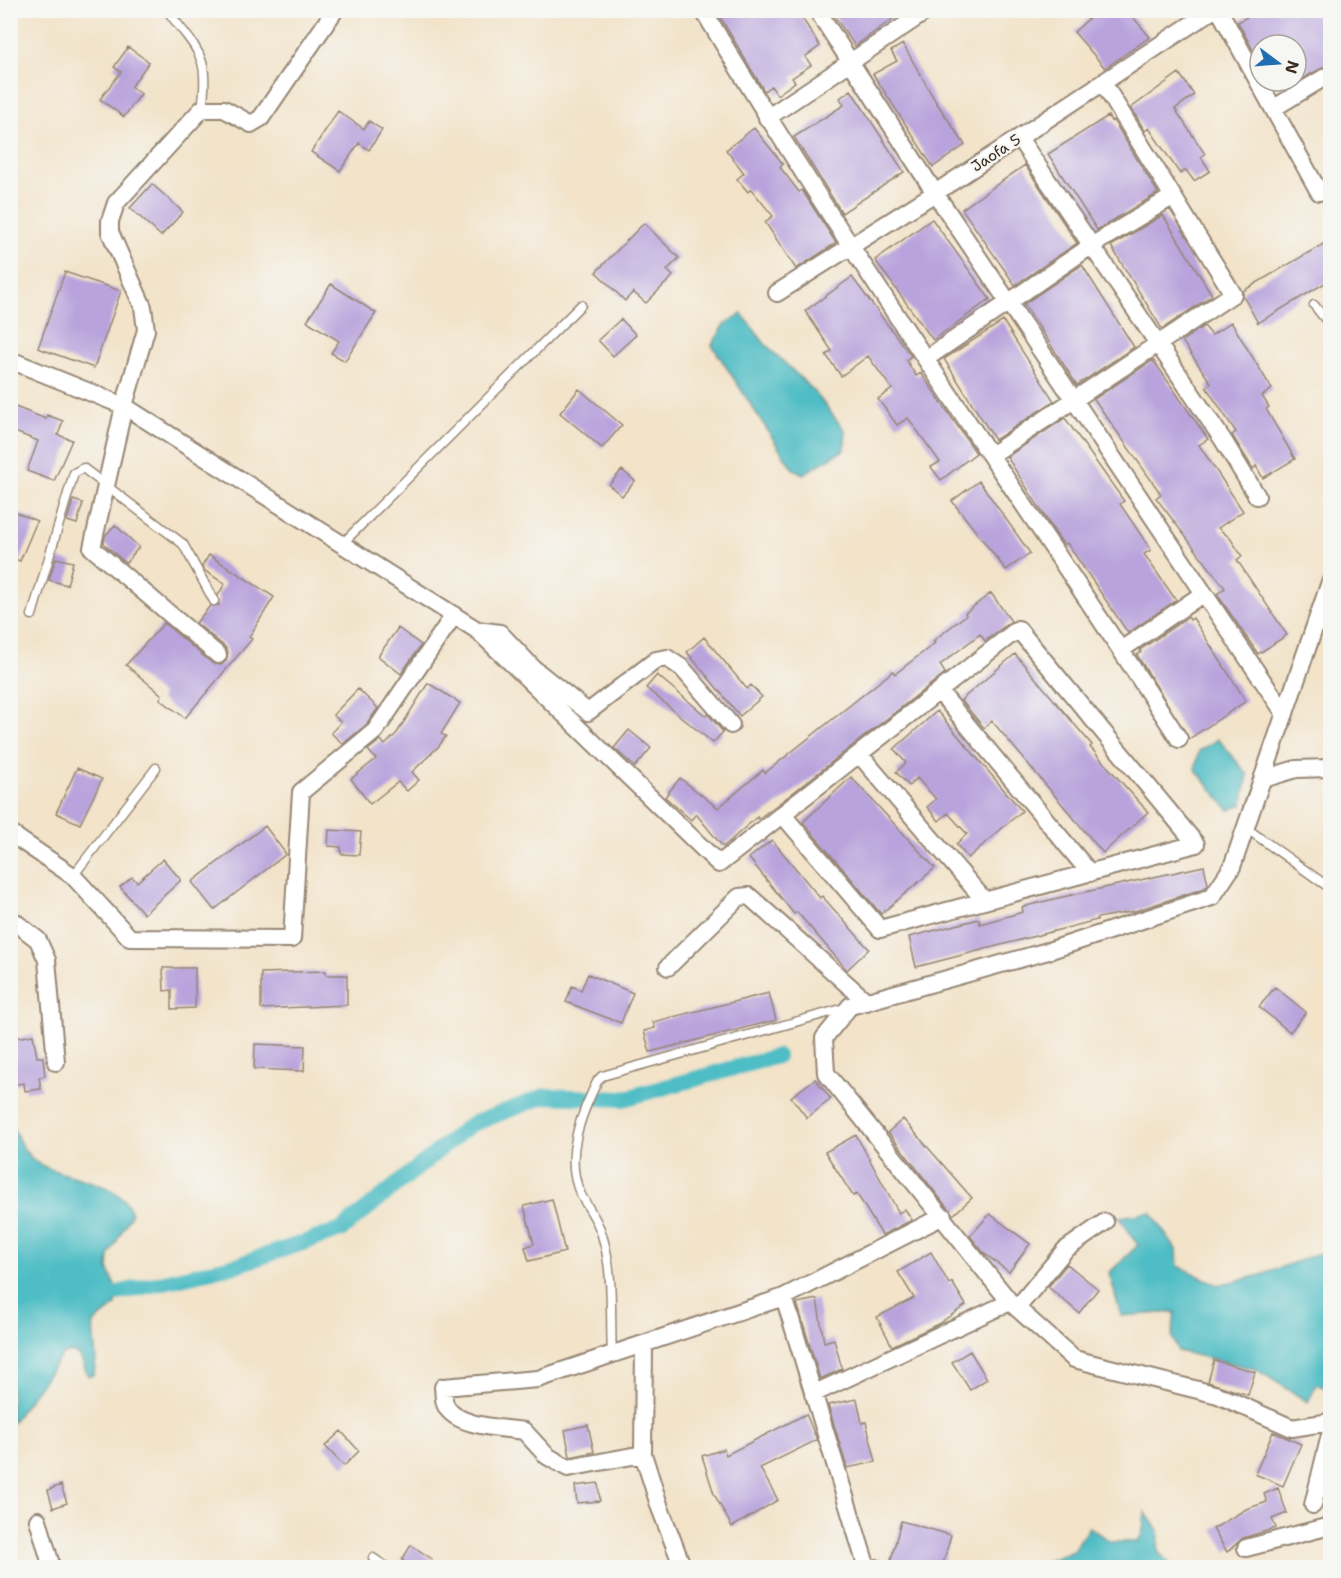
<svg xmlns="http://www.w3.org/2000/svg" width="1341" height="1578" font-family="'Shantell Sans',sans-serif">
<rect width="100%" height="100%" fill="#f6f6f2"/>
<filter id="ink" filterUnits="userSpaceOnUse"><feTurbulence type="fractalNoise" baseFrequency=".0167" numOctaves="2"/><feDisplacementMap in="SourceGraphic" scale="12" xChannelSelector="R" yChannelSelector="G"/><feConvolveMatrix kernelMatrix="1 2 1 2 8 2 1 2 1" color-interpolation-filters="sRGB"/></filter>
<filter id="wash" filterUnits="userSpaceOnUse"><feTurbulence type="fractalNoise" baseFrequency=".008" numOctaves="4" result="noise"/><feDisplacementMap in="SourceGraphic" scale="24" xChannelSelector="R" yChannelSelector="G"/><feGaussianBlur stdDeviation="1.35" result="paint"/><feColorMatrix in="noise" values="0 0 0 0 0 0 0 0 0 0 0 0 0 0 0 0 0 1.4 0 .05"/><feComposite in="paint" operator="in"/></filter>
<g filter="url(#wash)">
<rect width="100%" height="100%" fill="#f2e3c9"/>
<path fill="#4fbdc5" stroke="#457472" stroke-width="1.5" d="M742,314L765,344L813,390L846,432L844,450L803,474L792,468L712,345L725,324Z
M1218,739L1248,775L1242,805L1229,810L1195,769L1199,751Z
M11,1123C17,1137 23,1152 36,1162C60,1179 126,1180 131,1214L109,1256L108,1268L119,1297L115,1306L94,1323C91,1340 100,1358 93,1375L88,1376L80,1356L71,1352L62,1355L11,1424Z
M1151,1212L1177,1251L1178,1266L1218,1285L1261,1275L1330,1249V1390L1317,1384L1308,1402L1256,1369L1178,1351L1172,1337L1175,1312L1121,1316L1109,1273L1138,1245L1119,1217Z
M1145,1512L1159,1532L1158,1552L1173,1567H1044L1043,1563L1073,1551L1089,1527L1111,1542H1138L1143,1531Z"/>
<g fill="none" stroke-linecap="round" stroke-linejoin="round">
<path stroke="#4fbdc5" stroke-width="16" d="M118,1293L240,1264L341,1230L470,1125L545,1096L623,1099L777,1056"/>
</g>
<g id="blocks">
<path fill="#b8a3dc" d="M716,10H797L820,46L805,57L811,65L792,78L795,82L777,95L771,86L764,91Z
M830,10H905L855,46Z
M1098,10H1127L1150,37L1105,68L1074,32Z
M1259,10H1330V64L1296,82V45H1260V63L1238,22Z
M903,44L936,102L965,145L933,167L873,74L897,61L891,51Z
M128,47L149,62L131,87L141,94L124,117L100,99L121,72L114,67Z
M1179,73L1194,95L1175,109L1205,154L1201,157L1210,171L1194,181L1186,170L1180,174L1149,128L1145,131L1131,108Z
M851,90L904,172L842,213L794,137L844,105L840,98Z
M338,111L364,129L369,121L382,130L369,150L359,143L340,171L311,152Z
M1108,116L1111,121L1113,120L1158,193L1097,230L1048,154Z
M754,128L783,164L780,167L799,192L802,190L836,243L796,269L765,222L773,216L751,189L748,192L737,179L744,173L726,150Z
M1025,165L1077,243L1015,285L962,209Z
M152,184L183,212L161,236L130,208Z
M1163,215L1212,295L1162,329L1111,246Z
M932,219L990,299L933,340L875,260Z
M644,223L679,258L667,270L673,276L646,303L633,292L625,301L596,272Z
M1330,240V280L1258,323L1243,296V291Z
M1082,265L1134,347L1077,385L1024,304Z
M65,272L121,291L94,368L38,348Z
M852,277L911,356L906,360L916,376L921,373L976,453L941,480L931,467L940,462L908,418L897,425L878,399L892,389L868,356L841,376L826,355L832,351L805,311Z
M331,284L376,313L345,361L331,353L339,341L307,321Z
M621,319L636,335L613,356L598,340Z
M1003,321L1054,401L995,440L944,359Z
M1231,322L1272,389L1262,396L1269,407L1266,409L1295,459L1263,478L1256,466L1253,469L1232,435L1236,432L1206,387L1211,383L1182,341L1204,326L1212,335Z
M1153,360L1208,439L1199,445L1243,511L1218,528L1230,538L1242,556L1237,560L1287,635L1258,654L1217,594L1225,588L1156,498L1161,494L1094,399Z
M579,389L622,425L602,448L560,413Z
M10,405L46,419L47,415L63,421L58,435L72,440L54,481L27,471L38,441L10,430Z
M1065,418L1124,501L1120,504L1151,550L1144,554L1176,600L1128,633L1067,543L1064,545L1058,537L1007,457Z
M622,470L635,481L622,496L609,485Z
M979,481L1030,553L1006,570L952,501Z
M73,500L83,503L77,524L67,521Z
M15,512L37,521L20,561L10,557V522Z
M115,525L139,547L126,563L104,544L105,536Z
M209,555L274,597L249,637L252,639L185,718L160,699L162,695L126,665L164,623L212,663L221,665L226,661L228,652L225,647L196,623L210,606L219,605L218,595L225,584L205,571L202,566Z
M56,558L73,562L67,585L49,580Z
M991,593L1011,621L985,641L980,634L940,665L945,673L790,795L758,819L757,817L723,847L696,814L691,820L665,797L680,778L718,808L763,770L765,773L893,671L895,674L935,643L933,641L966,615L965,613Z
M1188,617L1190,620L1193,618L1246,701L1189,739L1137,655L1141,652L1140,650Z
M398,628L421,645L401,674L378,656Z
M704,637L747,689L751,685L762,697L740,716L687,652Z
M1015,654L1092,745L1090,747L1148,812L1103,853L992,721L984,728L961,700Z
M657,675L706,716L708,714L723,732L713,743L646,688Z
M428,683L460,703L441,734L446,736L439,746L412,772L419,780L407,791L398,782L370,804L351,779L376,759L368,750L381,740L385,745L397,733Z
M358,689L378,708L367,724L343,744L331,733L341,722L333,715Z
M937,711L1022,811L968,858L956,844L967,834L948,813L939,821L927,807L936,799L917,778L909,786L896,772L906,763L894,749Z
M629,730L651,748L635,767L614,748Z
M77,768L102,779L80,824L56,813Z
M851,777L935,868L881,914L803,822Z
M265,826L286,854L214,910L192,882Z
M329,830L361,832L359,855L341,854V847L328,846Z
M772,840L820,898L822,896L869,949L847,970L797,912L794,914L749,858Z
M163,859L181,880L144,914L120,887L132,877L137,882Z
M1204,866L1208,884L1205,888L1135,911L1097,918V920L916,967L909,937L979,919L980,924L1023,912L1022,907L1058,898Z
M163,968H195V1008L172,1009V990L164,991Z
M326,971V975H347V1005L261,1009V973Z
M588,974L633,993L621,1023L566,1002L572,986L581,990Z
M1275,987L1306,1012L1290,1032L1259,1007Z
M769,993L776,1020L650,1052L644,1031L655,1028L653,1022Z
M33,1035L37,1057H43L45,1076L39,1077L41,1089L25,1091L24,1083L10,1085V1039Z
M255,1044L305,1046L304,1071L254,1069Z
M815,1079L831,1099L807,1118L791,1097Z
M903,1119L972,1198L953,1215L888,1132Z
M856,1135L899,1213L905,1209L912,1220L882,1235L857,1194L853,1196L825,1152Z
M552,1199L565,1252L529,1261L525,1247L534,1244L524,1206Z
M990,1214L1030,1244L1009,1272L985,1254L970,1236Z
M931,1252L949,1284L952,1282L966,1305L938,1324L892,1346L877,1317L914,1298L898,1272Z
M1067,1264L1098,1289L1079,1313L1048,1287Z
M817,1299L824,1342L834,1339L842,1369L820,1379L797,1303Z
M970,1351L987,1379L970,1390L952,1362Z
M1214,1360L1255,1372L1248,1395L1208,1382Z
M857,1399L862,1423L866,1422L876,1462L847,1468L828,1405Z
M806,1414L817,1440L760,1468L778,1500L732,1527L714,1494L702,1456L724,1449L726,1455Z
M588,1425L594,1452L570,1457L565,1430Z
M341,1431L359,1451L344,1466L325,1446Z
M1273,1432L1301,1444L1283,1486L1255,1474Z
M598,1483L600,1501L577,1503L575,1486Z
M61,1485L67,1503L53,1508L48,1490Z
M1278,1488L1287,1513L1272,1519L1276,1528L1243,1538L1227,1552L1213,1529L1246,1509L1267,1502L1264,1494Z
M901,1521L951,1535L942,1568H903L890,1564Z
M411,1545L432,1559L427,1568H413L402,1560Z"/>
</g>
</g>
<g filter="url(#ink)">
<use href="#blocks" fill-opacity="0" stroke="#968674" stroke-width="1.5"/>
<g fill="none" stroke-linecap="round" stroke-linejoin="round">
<g stroke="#968674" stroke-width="11">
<path id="lane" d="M167,10C198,52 210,54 202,109
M1314,305L1330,325
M343,543L581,305
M32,615L74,473L83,468L183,544L214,601
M1246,828L1330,888
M73,876L156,768
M612,1355C610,1317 614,1272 602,1235C598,1220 588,1208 581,1195C563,1158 581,1114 598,1080L602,1076L845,1008
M373,1558L388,1568"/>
</g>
<g stroke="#968674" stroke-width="20">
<path id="street" d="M817,10L935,193L1285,714
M1219,10L1319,192
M706,15C853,263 1023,497 1179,739
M1274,108L1330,74
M767,118L928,10
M1019,138L1223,440L1257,496
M777,293L935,193L1213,10
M927,358L1091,246L1172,197
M10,360L124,406L477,630L719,864L1018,629L1196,844L880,929L782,814
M991,455L1233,294L1103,83
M1330,582L1232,867L1212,897L1048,951L850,1006L824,1038L826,1073L1010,1302L1074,1359L1218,1395L1292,1428L1330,1422
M477,630L500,633L533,668L588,712L656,660L667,658L682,668L731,725
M1121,650L1204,593
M218,655L92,548L124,406L146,330L143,307L110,232V221L116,203L202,109H224L251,124L261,118L335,10
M939,691L1090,873
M859,754L985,901
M1263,779L1296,769L1330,768
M10,833L73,876L130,938L292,939L301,792L375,731L454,615
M10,918L38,940L47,960L56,1062
M668,967L739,897L749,896L867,1002
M784,1297L866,1565L876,1568
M1017,1308L1065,1250L1105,1222
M644,1345L643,1454L568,1468L547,1456L524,1431C504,1428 456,1427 446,1406C443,1401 444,1393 443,1387L538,1379L784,1297L943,1216
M813,1394L1010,1302
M643,1454L660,1508L683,1568
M1313,1505L1330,1435
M38,1520L52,1568
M1246,1548L1330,1526"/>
</g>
<use href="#lane" stroke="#fff" stroke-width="8"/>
<use href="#street" stroke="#fff" stroke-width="16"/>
</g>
</g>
<g text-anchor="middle" stroke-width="5" stroke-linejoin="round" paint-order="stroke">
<g font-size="15" fill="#3b2a1e" stroke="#f6f6f2">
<text transform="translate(996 153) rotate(-33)" y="5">Jaofa 5</text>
</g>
</g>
<rect width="1341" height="1578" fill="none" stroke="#f6f6f2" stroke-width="36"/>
<g transform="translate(1278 63) rotate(106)"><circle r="28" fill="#f6f6f2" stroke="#aba49d" stroke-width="1.5"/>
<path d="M0-4.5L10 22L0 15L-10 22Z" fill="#1f6fb2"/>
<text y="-9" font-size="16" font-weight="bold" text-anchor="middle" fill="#3b2a1e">N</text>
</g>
</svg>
